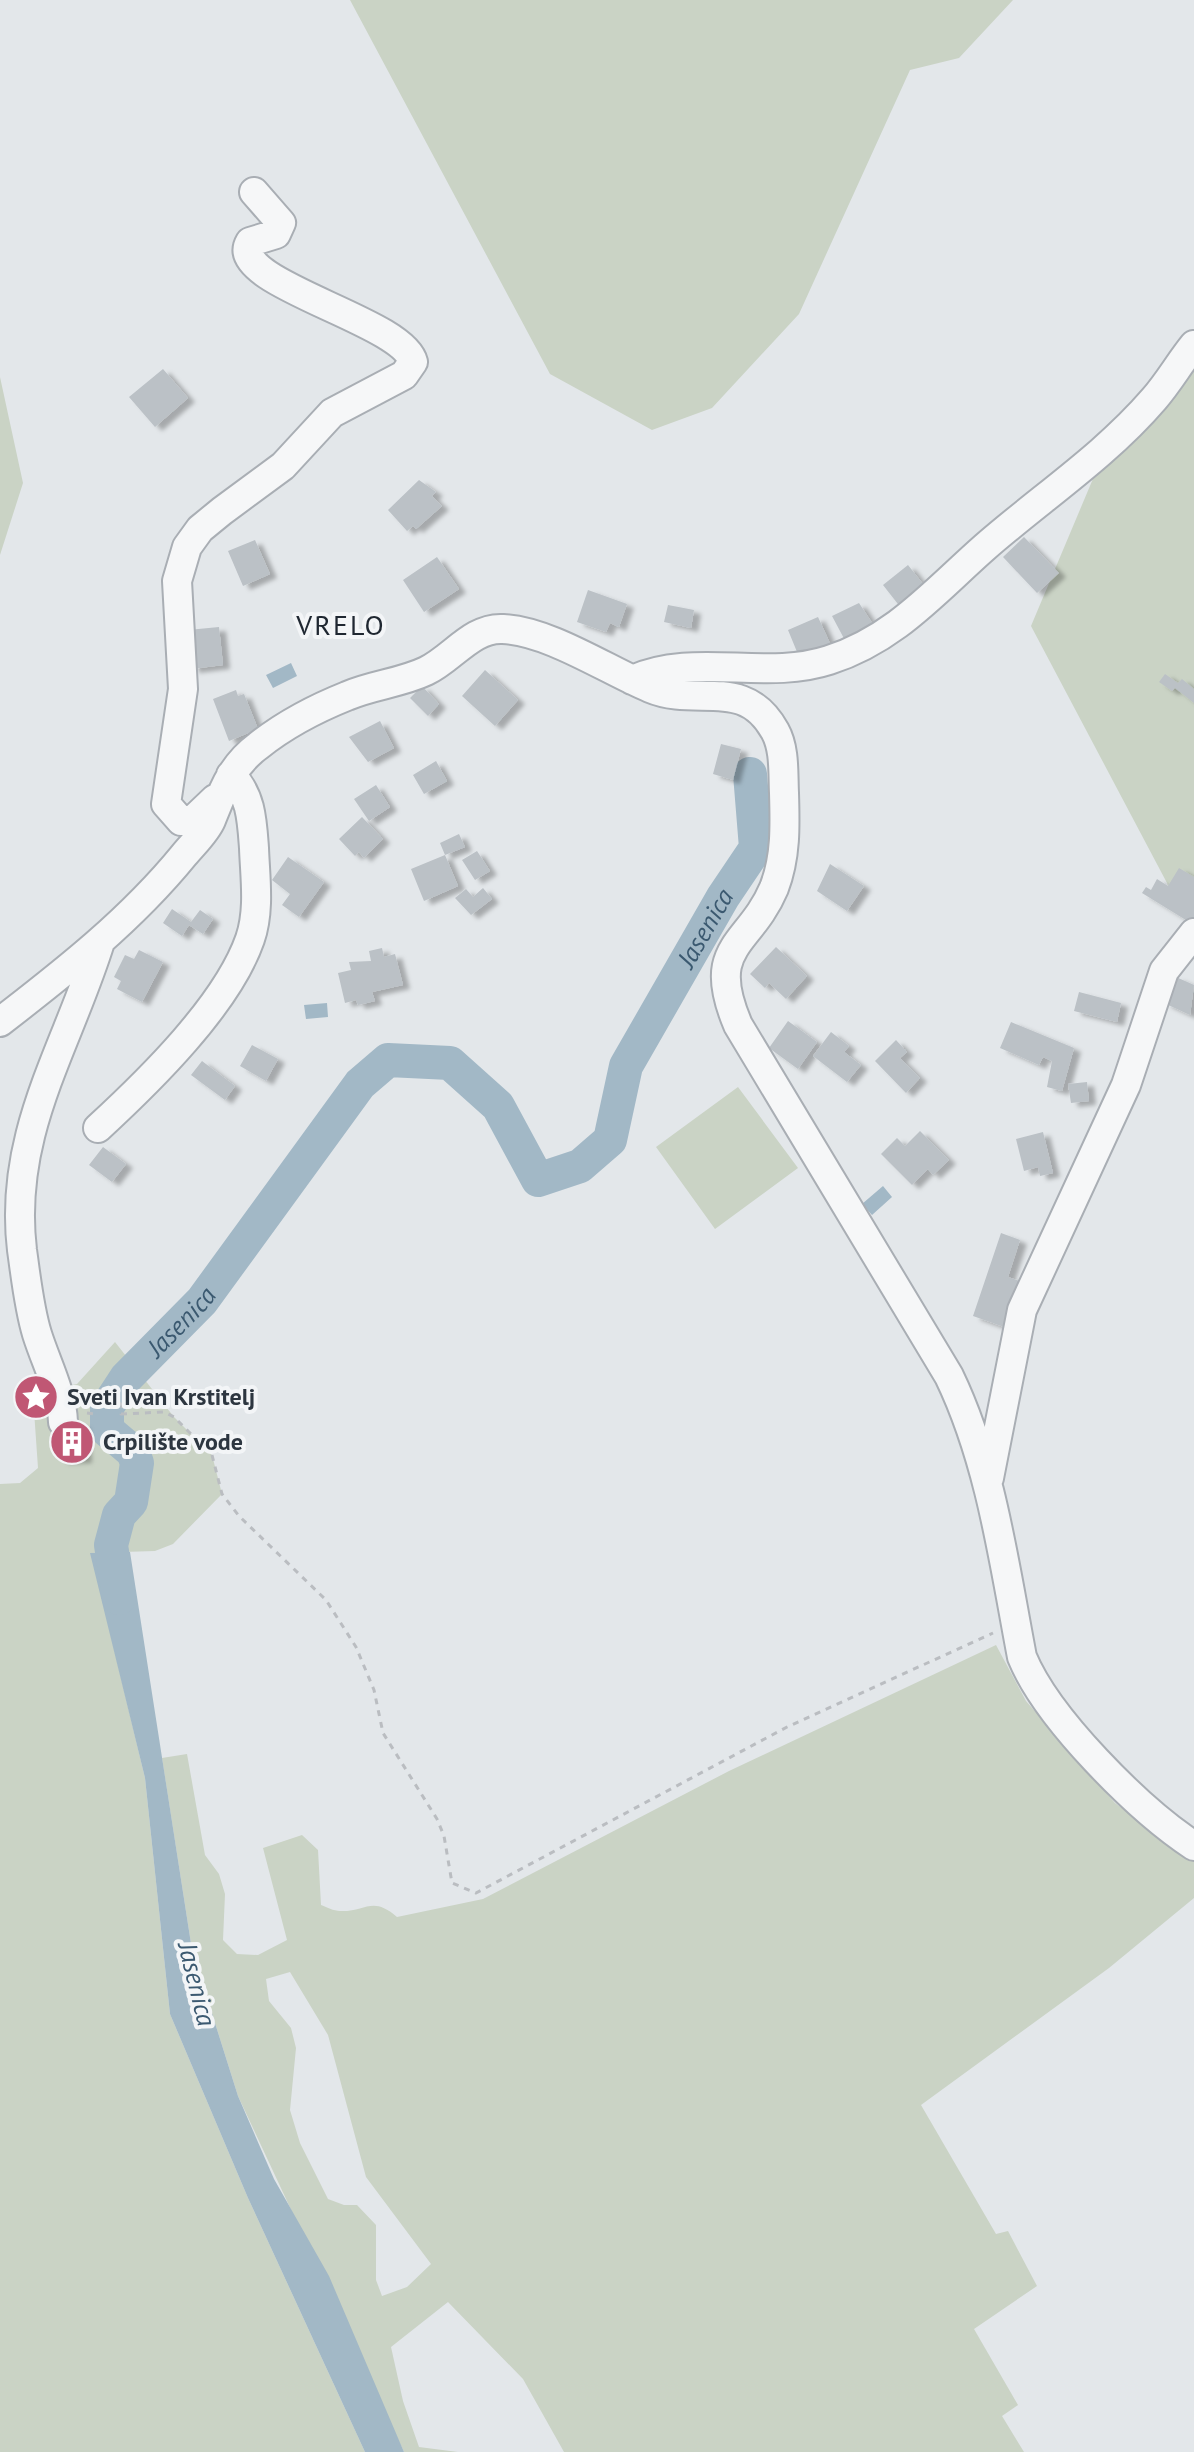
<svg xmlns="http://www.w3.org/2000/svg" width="1194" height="2452" font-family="'PT Sans',sans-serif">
<defs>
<filter id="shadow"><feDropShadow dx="7" dy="4" stdDeviation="2" flood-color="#0004"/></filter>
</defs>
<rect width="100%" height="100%" fill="#e3e7ea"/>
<path fill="#cad3c5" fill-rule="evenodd" d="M350,0H1013L959,58L910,70L799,314L712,408L652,430L550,374Z
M1194,367V934L1031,626L1095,474Z
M0,377L23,483L0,555Z
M738,1087L798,1168L715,1229L656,1147Z
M115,1342L174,1417L212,1455L222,1494L173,1544L155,1551L91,1553L145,1778L170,2014L248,2198L365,2452H0V1484L20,1483L38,1468L32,1382L61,1373L72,1385L77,1384Z
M996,1645L1026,1701L1115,1803L1194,1861V1898L1109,1968L921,2105L996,2234L1008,2231L1037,2286L974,2329L1018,2405L1002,2416L1024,2452H564L523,2379L448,2302L391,2347L403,2401L419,2447L458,2452H404L238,2096L192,1950L162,1758L187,1754L205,1855L219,1874L225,1894L223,1940L237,1954L258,1955L287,1940L263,1848L302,1835L318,1850L321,1905C326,1907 334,1911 340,1911C366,1912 372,1895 397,1917L483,1899L729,1771ZM290,1972L328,2035L366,2177L431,2264L407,2287L382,2296L376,2280V2225L357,2205H344L328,2199L300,2143L290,2110L296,2048L291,2028L269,2001L266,1979Z"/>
<path fill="#a2b8c6" d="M291,663L297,676L273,688L266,675Z
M327,1003L328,1017L306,1019L304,1005Z
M883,1186L892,1197L872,1215L862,1204Z
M130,1552L192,1950L238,2096L274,2179L329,2276L404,2452H365L248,2198L170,2014L145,1778L90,1553Z"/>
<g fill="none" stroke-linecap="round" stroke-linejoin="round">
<path stroke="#a2b8c6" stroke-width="34" id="s1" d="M119,1598L111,1545L119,1515L131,1502L137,1463L133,1452L107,1430V1407L126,1378L202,1301L360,1084L388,1060L450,1063L498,1106L538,1180L580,1166L610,1140L626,1066L723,897L756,848L750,774"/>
</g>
<path fill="#bbc1c6" filter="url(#shadow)" d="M163,369L188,398L155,427L129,397Z
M419,480L436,492L432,496L442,506L416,529L413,526L407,531L388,510Z
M1024,537L1059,573L1037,593L1003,557Z
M255,540L270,574L243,586L228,551Z
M437,557L459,589L424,612L403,580Z
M908,565L930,593L905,613L883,585Z
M588,590L627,604L619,627L610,623L606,632L577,622Z
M859,603L878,632L848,646L832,616Z
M668,605L694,610L691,628L664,622Z
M818,617L833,650L802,664L788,630Z
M219,627L223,665L192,669L188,630Z
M485,670L518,700L495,726L462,696Z
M1165,674L1178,683L1182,679L1194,689V703L1175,688L1172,691L1159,682Z
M422,686L439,704L428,716L410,698Z
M236,690L238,696L244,694L258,729L229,741L213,699Z
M380,721L394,748L368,762L349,737Z
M721,744L741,749L733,780L713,774Z
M436,761L447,781L424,794L413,775Z
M376,785L390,807L369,821L354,799Z
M362,817L383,839L364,858L359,852L355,856L339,839Z
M459,834L465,847L445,855L458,886L424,901L411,869L445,855L440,843Z
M477,851L490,871L475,880L462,860Z
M288,857L324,882L299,917L282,905L290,894L272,880Z
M830,864L864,886L847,911L817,891Z
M1179,868L1194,877V925L1142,893L1146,887L1151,890L1157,879L1168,886Z
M483,888L492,899L471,915L455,898L466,889L473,897Z
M172,909L191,922L200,910L213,919L203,934L189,925L182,936L163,923Z
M776,947L807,976L786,999L769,983L765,988L750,974Z
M382,948L384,957L395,954L403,985L372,992L375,1001L358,1005L356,1000L345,1003L338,973L351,970L349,962L371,961L369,951Z
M139,950L163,962L142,1002L117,989L121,981L114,977L125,955L134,959Z
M1176,977L1194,985L1190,1015L1164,1003Z
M1079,992L1121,1003L1117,1022L1074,1011Z
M788,1021L817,1042L798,1069L769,1048Z
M1011,1022L1074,1048L1062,1091L1047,1087L1052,1061L1043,1057L1039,1065L1000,1048Z
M831,1032L849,1046L844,1052L861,1065L847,1082L813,1056Z
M896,1040L907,1052L900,1058L920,1078L906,1093L875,1061Z
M252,1045L278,1059L266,1081L240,1066Z
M202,1061L235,1086L225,1100L191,1075Z
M1087,1082L1089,1101L1071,1103L1068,1084Z
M920,1131L949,1160L933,1175L928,1169L912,1185L881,1154L897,1138L905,1146Z
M1043,1132L1053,1173L1040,1176L1038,1167L1024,1171L1016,1139Z
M103,1147L126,1164L112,1182L89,1165Z
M1001,1233L1020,1240L1008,1277L1025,1283L1010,1329L973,1316Z
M83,1424L85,1459L61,1460L59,1425Z"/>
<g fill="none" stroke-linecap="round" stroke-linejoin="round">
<g stroke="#a9aeb4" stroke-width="32">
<path id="minor" d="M632,680C694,652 765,681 829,660C895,639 935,591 985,547C1041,498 1105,456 1154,399C1169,382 1180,362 1194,345
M215,799L194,819L181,821L166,804L183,689L177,581L187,547L200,529L222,511L283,466L332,413L404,375L413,362C403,320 226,283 250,242L276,234L281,223L254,192
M0,1022C66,971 131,920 184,855C193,844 206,832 211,820C223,791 231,766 258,746C283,726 317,708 347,696C372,685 401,683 426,671C452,659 472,627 503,629C549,631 607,670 650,688C697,708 744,675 775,731C785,749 783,773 784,793C785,825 786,857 774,888C749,947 704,945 738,1025L949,1376C991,1463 1004,1563 1022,1657C1047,1718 1138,1809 1194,1846
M98,1128C149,1081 227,1005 250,939C260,910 255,877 254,848C252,820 251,795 231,775
M63,1422C62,1392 46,1363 37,1334C29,1308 26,1278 22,1250C8,1133 67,1048 100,942
M989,1478L1022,1310L1126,1085L1164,971L1194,933"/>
</g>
<path stroke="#babdc1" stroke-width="3" stroke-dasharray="6 6" stroke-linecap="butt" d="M82,1401L88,1402L100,1389L122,1405L121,1414L164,1412L174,1417L212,1455L222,1494L239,1516L326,1600L356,1647L374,1690L383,1733L437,1819L444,1836L452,1883L476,1893L787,1727L993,1633
M87,1413L96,1414"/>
<use href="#minor" stroke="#f6f7f8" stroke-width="28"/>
</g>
<defs>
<g id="sight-disc" transform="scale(2.3)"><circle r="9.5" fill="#c05774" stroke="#f3f5f7"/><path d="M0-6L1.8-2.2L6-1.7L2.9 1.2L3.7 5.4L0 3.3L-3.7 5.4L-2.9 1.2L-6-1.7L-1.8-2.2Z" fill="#fff"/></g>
<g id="building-disc" transform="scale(2.3)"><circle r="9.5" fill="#c05774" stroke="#f3f5f7"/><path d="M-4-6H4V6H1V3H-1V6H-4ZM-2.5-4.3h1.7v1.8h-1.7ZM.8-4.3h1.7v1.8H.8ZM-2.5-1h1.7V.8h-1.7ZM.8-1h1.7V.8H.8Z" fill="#fff"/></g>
</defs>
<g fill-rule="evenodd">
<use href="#sight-disc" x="36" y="1397"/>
<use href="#building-disc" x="72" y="1442"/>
</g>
<g text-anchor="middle" stroke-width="8" stroke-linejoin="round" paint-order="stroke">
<g font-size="24" font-weight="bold" fill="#2d3640" stroke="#f3f5f7" text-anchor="start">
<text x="67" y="1405">Sveti Ivan Krstitelj</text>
<text x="103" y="1450">Crpilište vode</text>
</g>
<g font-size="26" font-style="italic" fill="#3b5970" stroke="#f3f5f7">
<text dy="9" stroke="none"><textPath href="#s1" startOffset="1188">Jasenica</textPath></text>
<text dy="9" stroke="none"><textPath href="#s1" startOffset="324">Jasenica</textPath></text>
<text transform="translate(197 1984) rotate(76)" y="9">Jasenica</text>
</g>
<g font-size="28" letter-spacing="2" fill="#1f2731" stroke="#f3f5f7">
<text x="341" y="635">VRELO</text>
</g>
</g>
</svg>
